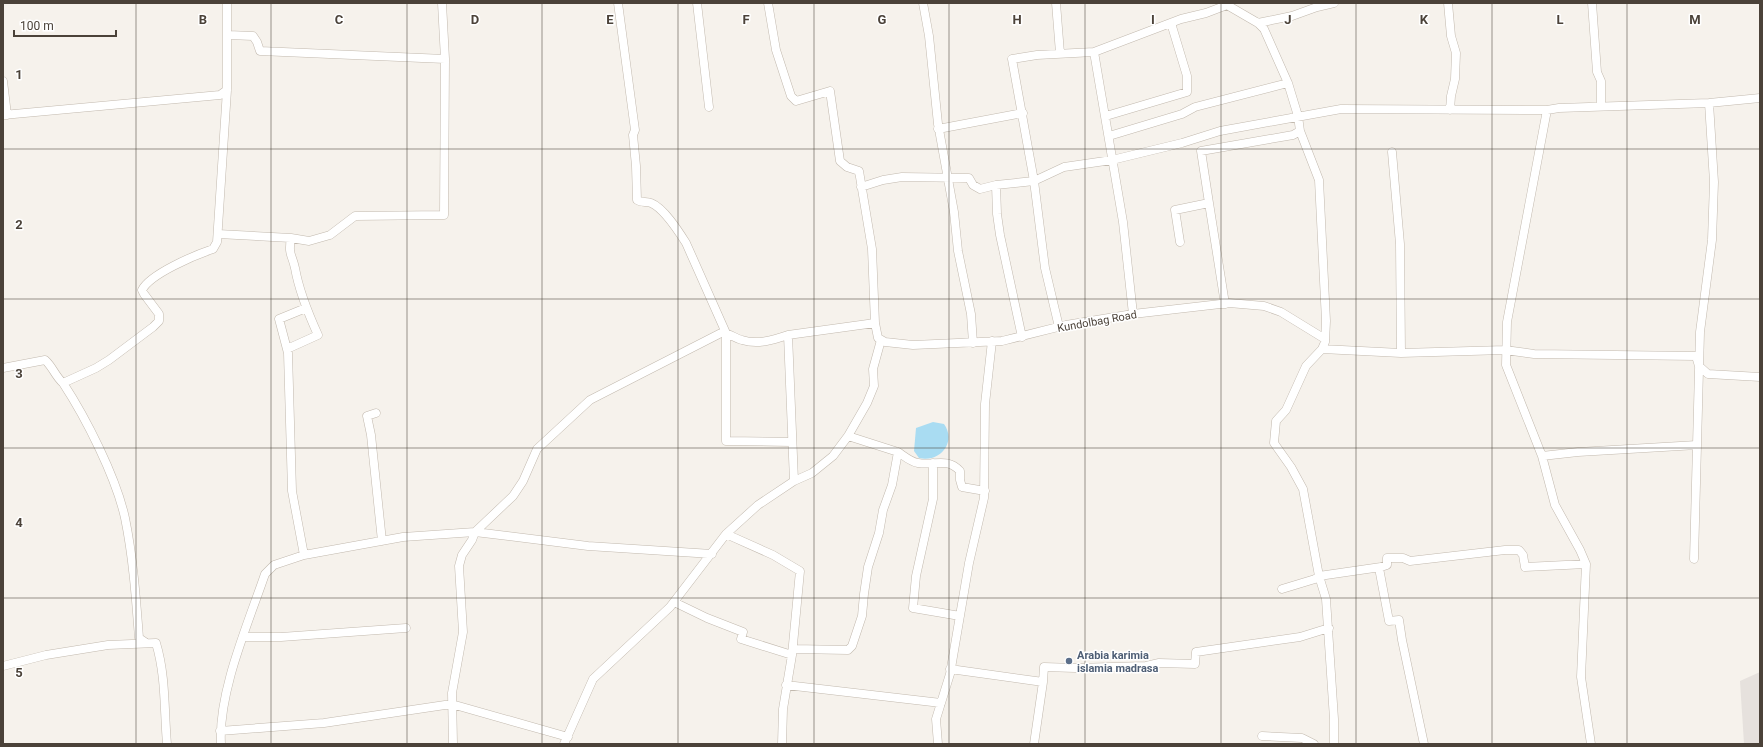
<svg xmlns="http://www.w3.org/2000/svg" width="1763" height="747" font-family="Roboto,sans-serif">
<rect width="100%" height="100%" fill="#f6f2ec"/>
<path fill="#e6e1dd" d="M1760,672V744H1744L1740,681Z"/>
<path fill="#a9dcf2" d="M933,422L944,424C957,442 940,463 919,458L914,451L916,428Z"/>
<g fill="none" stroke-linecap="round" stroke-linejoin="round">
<g stroke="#c2b9ae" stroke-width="9">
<path id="minor" d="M618,3L635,130L633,135L636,166L637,200C641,203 647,201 651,203C664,208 679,232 686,243L726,333V441L792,442
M697,3L709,107
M923,3L929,36L938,124L954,212L958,251L971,314L973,343
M1056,3L1060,53
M1226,3L1227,5L1258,23L1264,29L1288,83L1298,116L1300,131L1319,180L1326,321L1325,342L1322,349L1306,366L1286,410L1276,421L1274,443L1291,467L1303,489L1319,576L1326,599L1334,719V744
M1448,3L1451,36L1456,53L1455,79L1451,96L1450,110
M1592,3L1597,72L1601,81V106
M1258,23L1292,16L1317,7L1334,3
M228,35L253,36L257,42L260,51L445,59
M1094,52L1123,222L1133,314
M3,81L7,115
M1547,110L1507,322L1506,365L1542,456L1555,505L1580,550L1586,564L1581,677L1591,744
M3,115L220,95L227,90
M1106,116L1187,92V76L1171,23
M938,129L1023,113
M1109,136L1182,114L1195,107L1288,83
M1392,152L1400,244L1401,353
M996,185L997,214L1000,235L1022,337
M861,187L883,180L902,177L969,178L973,185L980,189L996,185L1034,181L1064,167L1112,160L1182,143L1220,131L1341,109L1547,110L1559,108L1709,103L1760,98
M1209,203L1225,304
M218,234L291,238C288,255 292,254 295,268C299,291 308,313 318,335L287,349
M291,238L309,241L330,235L355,216L444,215L445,59L442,3
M1180,242L1175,210L1209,203L1201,151L1293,135L1300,131
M875,323L878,338L885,342L913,345L1002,341L1066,325L1133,314L1229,303L1264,306L1281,312L1325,339
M1059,327L1045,268L1034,181L1012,59L1037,55L1094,52L1181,19L1206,13L1227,5
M1322,349L1401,353L1505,350L1534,354L1696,356L1699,366L1708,374L1760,377
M3,368L45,360C53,367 55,376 63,383L96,368L109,360L153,327L159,321V314L144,294L142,290C150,274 195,255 213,249L217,242L227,90V3
M63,383C86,418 116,477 125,518C133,557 136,598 139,638L145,642
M376,413L367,416L371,435L382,541
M898,452C904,456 911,462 918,463C934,466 947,457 960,471V480L962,487L985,491
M1542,456L1578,452L1697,445
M933,463V499L916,576L913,608L960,616
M794,481L812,473L833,456L848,436L867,403L874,386L873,369L881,340
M726,534L773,555L800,571L792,655L783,709L782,744
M304,555L292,491L288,353L279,319L306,308
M1694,559L1700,332L1712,240L1714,182L1709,103
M1379,568L1389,621L1399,620L1402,640L1424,744
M1282,589L1315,579L1319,576L1381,567L1387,565V558H1403L1410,561L1505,550H1519L1523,555L1525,567L1586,564
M674,602L707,618L743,632L741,639L792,655
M244,637H281L406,628
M793,649L848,650L852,646L862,616L864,594L868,567L879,533L883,510L892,485L898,452L848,436
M3,666L46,655L108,645L156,643C166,676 164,710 167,744
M950,669L1043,682L1034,744
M1043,682L1044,667L1075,668L1146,666L1159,663L1195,664L1196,652L1300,637L1329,628
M786,685L941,703
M220,731L324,723L445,705H455L568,737
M1262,736L1302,738L1314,744
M221,744C218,692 248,624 265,574L274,565L304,555L403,537L475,532L513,496L523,481L537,449L590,400L721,333C730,333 734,338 742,340C758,345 773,340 788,335
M453,744L452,693L463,632L459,566L462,555L472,540L475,532L588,546L712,554
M564,744L593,679L670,607L726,534L758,505L794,481L788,335L875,323L872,249L859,171L847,167L840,161L830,91L796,101L791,96L776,50L768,3
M938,744L936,719L950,674L969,563L984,498L985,404L992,341"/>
</g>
<use href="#minor" stroke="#fff" stroke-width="8"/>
</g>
<path fill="none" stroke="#4b4239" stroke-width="1" stroke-opacity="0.55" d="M136,3V744M271,3V744M407,3V744M542,3V744M678,3V744M814,3V744M949,3V744M1085,3V744M1221,3V744M1356,3V744M1492,3V744M1627,3V744M3,149H1760M3,299H1760M3,448H1760M3,598H1760"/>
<circle fill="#5c6f8a" stroke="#fff" stroke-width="1.5" cx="1069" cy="661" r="4"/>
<g text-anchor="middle" stroke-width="3" stroke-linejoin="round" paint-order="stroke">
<g font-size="11" fill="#4b4239" stroke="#fff">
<text transform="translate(1097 321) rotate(-10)" y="4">Kundolbag Road</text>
</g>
<g font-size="11" font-weight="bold" fill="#4e5e75" stroke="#fff" text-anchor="start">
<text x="1077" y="659">Arabia karimia<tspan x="1077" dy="13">islamia madrasa</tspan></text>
</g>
</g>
<g font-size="13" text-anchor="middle" font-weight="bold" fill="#4b4239" stroke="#fff" stroke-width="3" stroke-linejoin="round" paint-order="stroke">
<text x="203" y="24">B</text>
<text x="339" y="24">C</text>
<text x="475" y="24">D</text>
<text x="610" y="24">E</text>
<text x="746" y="24">F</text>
<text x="882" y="24">G</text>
<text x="1017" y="24">H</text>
<text x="1153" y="24">I</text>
<text x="1288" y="24">J</text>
<text x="1424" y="24">K</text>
<text x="1560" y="24">L</text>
<text x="1695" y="24">M</text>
<text x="19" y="79">1</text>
<text x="19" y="229">2</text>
<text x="19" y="378">3</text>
<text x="19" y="527">4</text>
<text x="19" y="677">5</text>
</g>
<rect width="1763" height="747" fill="none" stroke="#4b4239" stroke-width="8"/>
<path d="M14 30v6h102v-6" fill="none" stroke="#4b4239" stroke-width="2"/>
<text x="20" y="30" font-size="12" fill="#4b4239" stroke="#ffffff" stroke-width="3" paint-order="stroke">100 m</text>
</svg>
